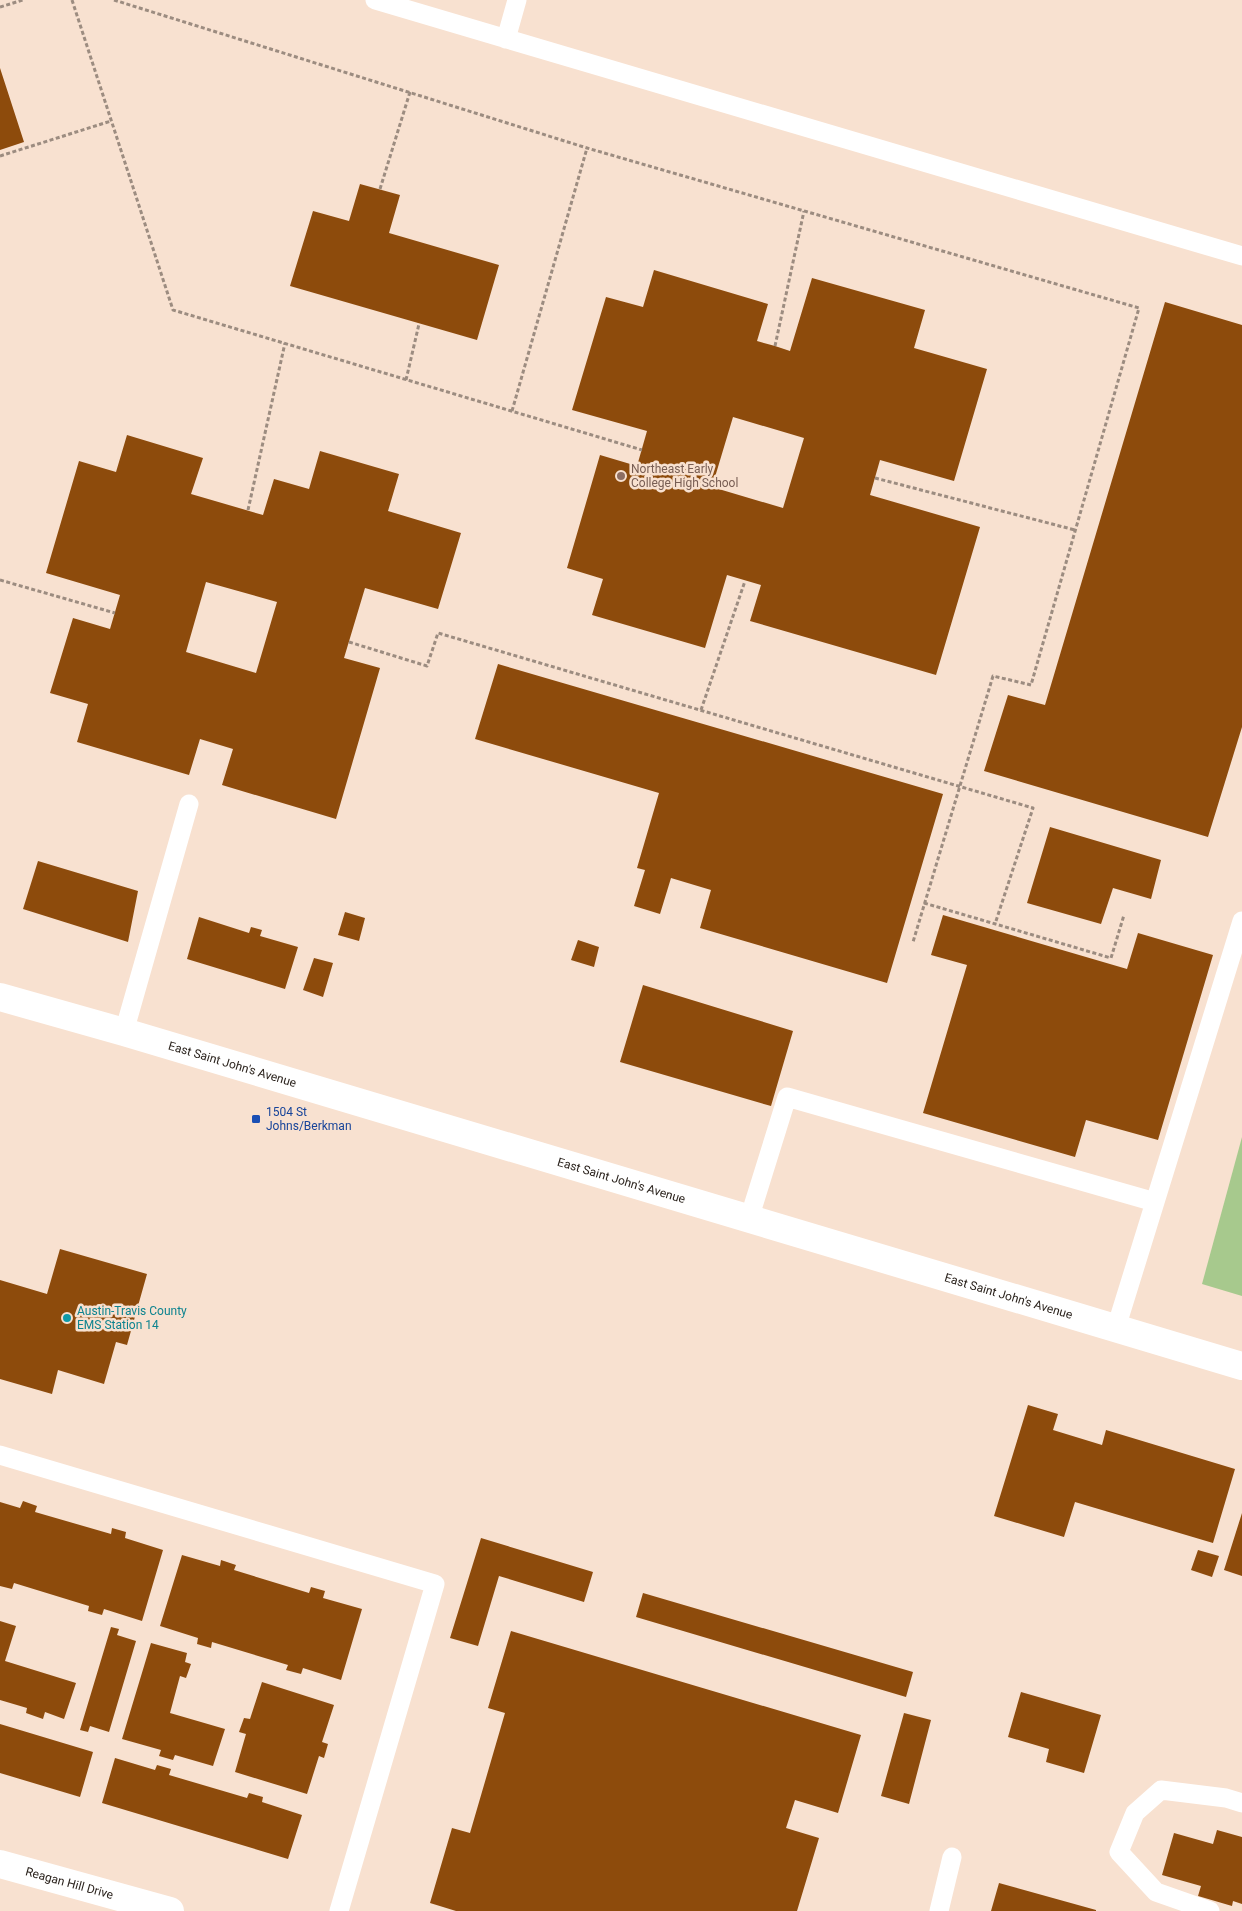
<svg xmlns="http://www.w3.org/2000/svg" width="1242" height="1911" font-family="Roboto,sans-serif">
<rect width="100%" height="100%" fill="#f8e1d0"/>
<path fill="#a7c98d" d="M1242,1137V1296L1202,1284Z"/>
<path fill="#8d4b0c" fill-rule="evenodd" d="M0,68L24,142L0,150Z
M360,184L400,195L389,233L499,265L477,340L290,286L313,211L349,221Z
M654,270L768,304L757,341L775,346L790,351L812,278L925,310L914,348L987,369L954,481L880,460L870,495L980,527L936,675L750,621L761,585L727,575L705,648L592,615L603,579L567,568L600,455L637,466L647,431L572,410L606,297L643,307ZM733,417L804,438L783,508L712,487Z
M1165,302L1242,325V727L1208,837L984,771L1008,695L1045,705Z
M127,435L203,458L191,494L263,515L274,479L309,489L320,451L399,474L388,511L461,533L438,609L365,588L344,658L380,668L336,819L222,785L233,749L200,739L189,775L77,742L88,704L50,693L73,618L110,629L120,595L46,573L79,461L116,472ZM206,582L277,602L256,673L186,652Z
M498,664L943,794L887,983L700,928L711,890L671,878L660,914L634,906L645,870L637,868L659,793L475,739Z
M1050,827L1161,860L1151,899L1113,888L1101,924L1027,903Z
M38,861L138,891L128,942L23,909Z
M345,912L365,918L359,941L338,935Z
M943,915L1127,969L1138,933L1213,955L1158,1140L1086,1120L1075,1157L923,1113L967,965L931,955Z
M199,917L249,933L251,927L262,930L260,936L298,947L285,989L187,959Z
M578,940L599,947L594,967L571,960Z
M314,958L333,963L323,997L303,990Z
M643,985L793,1031L771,1106L620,1062Z
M60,1249L147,1274L127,1345L116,1342L104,1384L58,1370L52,1394L0,1379V1280L47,1294Z
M1028,1405L1058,1414L1053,1430L1102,1445L1106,1430L1235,1469L1213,1543L1075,1502L1064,1537L994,1516Z
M23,1501L37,1506L35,1512L111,1534L112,1528L126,1532L125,1538L163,1550L142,1621L104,1609L102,1615L88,1611L89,1606L14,1583L12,1589L0,1586V1502L20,1508Z
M1242,1513V1576L1224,1570Z
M481,1538L593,1572L584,1602L499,1576L478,1646L450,1638Z
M1198,1550L1219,1556L1212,1577L1191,1570Z
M182,1555L220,1566L221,1560L236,1565L234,1570L309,1593L311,1587L325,1591L323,1598L362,1609L341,1680L303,1668L301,1674L286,1670L288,1665L212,1642L211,1648L197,1644L198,1638L160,1626Z
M643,1593L913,1672L906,1697L636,1617Z
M0,1621L16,1626L5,1661L76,1683L64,1719L45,1712L43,1719L26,1713L27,1708L0,1700Z
M111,1627L119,1629L117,1635L136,1641L109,1732L90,1726L88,1732L80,1730Z
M511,1631L861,1735L838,1813L795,1800L786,1828L819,1838L797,1911H456L430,1903L452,1828L470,1833L505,1713L488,1708Z
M151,1643L187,1653L185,1662L191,1664L186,1678L180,1676L170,1713L225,1729L213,1766L175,1755L173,1760L159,1756L161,1750L122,1739Z
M262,1682L334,1705L322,1742L328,1744L324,1758L319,1756L307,1794L235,1772L246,1734L239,1732L244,1718L250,1719Z
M1021,1692L1101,1715L1084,1773L1046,1762L1049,1749L1008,1737Z
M904,1713L931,1720L909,1804L881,1796Z
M0,1724L93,1752L80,1797L0,1773Z
M115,1758L155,1770L157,1765L171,1769L169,1775L247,1798L249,1793L263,1797L262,1802L302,1815L288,1859L102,1803Z
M1217,1830L1242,1837V1904L1233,1901L1232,1906L1198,1896L1201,1886L1162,1875L1174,1833L1213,1844Z
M999,1883L1096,1910V1911H991Z"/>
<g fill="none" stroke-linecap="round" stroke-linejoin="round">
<path stroke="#9c8c80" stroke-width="3" stroke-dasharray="4 2.5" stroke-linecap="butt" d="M72,0L173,310L642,450
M114,0L587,148L1139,308L1031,685L993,676L913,942
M0,7L23,0
M0,156L111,121
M380,189L410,92
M775,346L804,211
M406,380L419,324
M512,411L587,148
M875,478L1075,530
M248,510L285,343
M0,580L115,613
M349,642L427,666L438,633L1033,808L995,924
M701,710L745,581
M924,903L1111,958L1124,915"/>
<path stroke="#fff" stroke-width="19" d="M375,0L1242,256
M506,39L517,0
M124,1032L189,804
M749,1219L787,1097L1155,1202
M1116,1328L1242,921
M0,1455L435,1584L339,1911
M939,1911L952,1857
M1210,1911L1156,1892L1119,1852L1135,1813L1161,1790L1226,1798L1242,1803"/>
<path stroke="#fff" stroke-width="28" id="s1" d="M0,1864L170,1911"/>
<path stroke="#fff" stroke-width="28" id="s2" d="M0,997L124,1032L1242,1366"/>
</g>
<circle fill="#8d6e63" stroke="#f8e1d0" stroke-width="2" cx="621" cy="476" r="5"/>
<rect fill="#1a4fb4" stroke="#f8e1d0" stroke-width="2" x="251" y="1114" width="10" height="10" rx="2.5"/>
<circle fill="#0f9aa8" stroke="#f8e1d0" stroke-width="2" cx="67" cy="1318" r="5"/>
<g text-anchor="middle" stroke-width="5" stroke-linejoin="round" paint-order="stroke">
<g font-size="12" fill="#785e54" stroke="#f8e1d0" text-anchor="start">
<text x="631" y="473">Northeast Early<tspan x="631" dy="14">College High School</tspan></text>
</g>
<g font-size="12" fill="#2b231d" stroke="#f8e1d0">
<text dy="4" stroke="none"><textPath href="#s2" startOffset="242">East Saint John's Avenue</textPath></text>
<text dy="4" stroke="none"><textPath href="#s2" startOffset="648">East Saint John's Avenue</textPath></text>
<text dy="4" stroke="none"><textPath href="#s2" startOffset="1052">East Saint John's Avenue</textPath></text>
<text dy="4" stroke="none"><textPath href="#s1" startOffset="72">Reagan Hill Drive</textPath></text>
</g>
<g font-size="12" fill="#164399" stroke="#f8e1d0" text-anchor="start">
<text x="266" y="1116">1504 St<tspan x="266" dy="14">Johns/Berkman</tspan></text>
</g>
<g font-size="12" fill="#0d838f" stroke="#f8e1d0" text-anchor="start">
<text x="77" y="1315">Austin-Travis County<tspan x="77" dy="14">EMS Station 14</tspan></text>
</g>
</g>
</svg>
